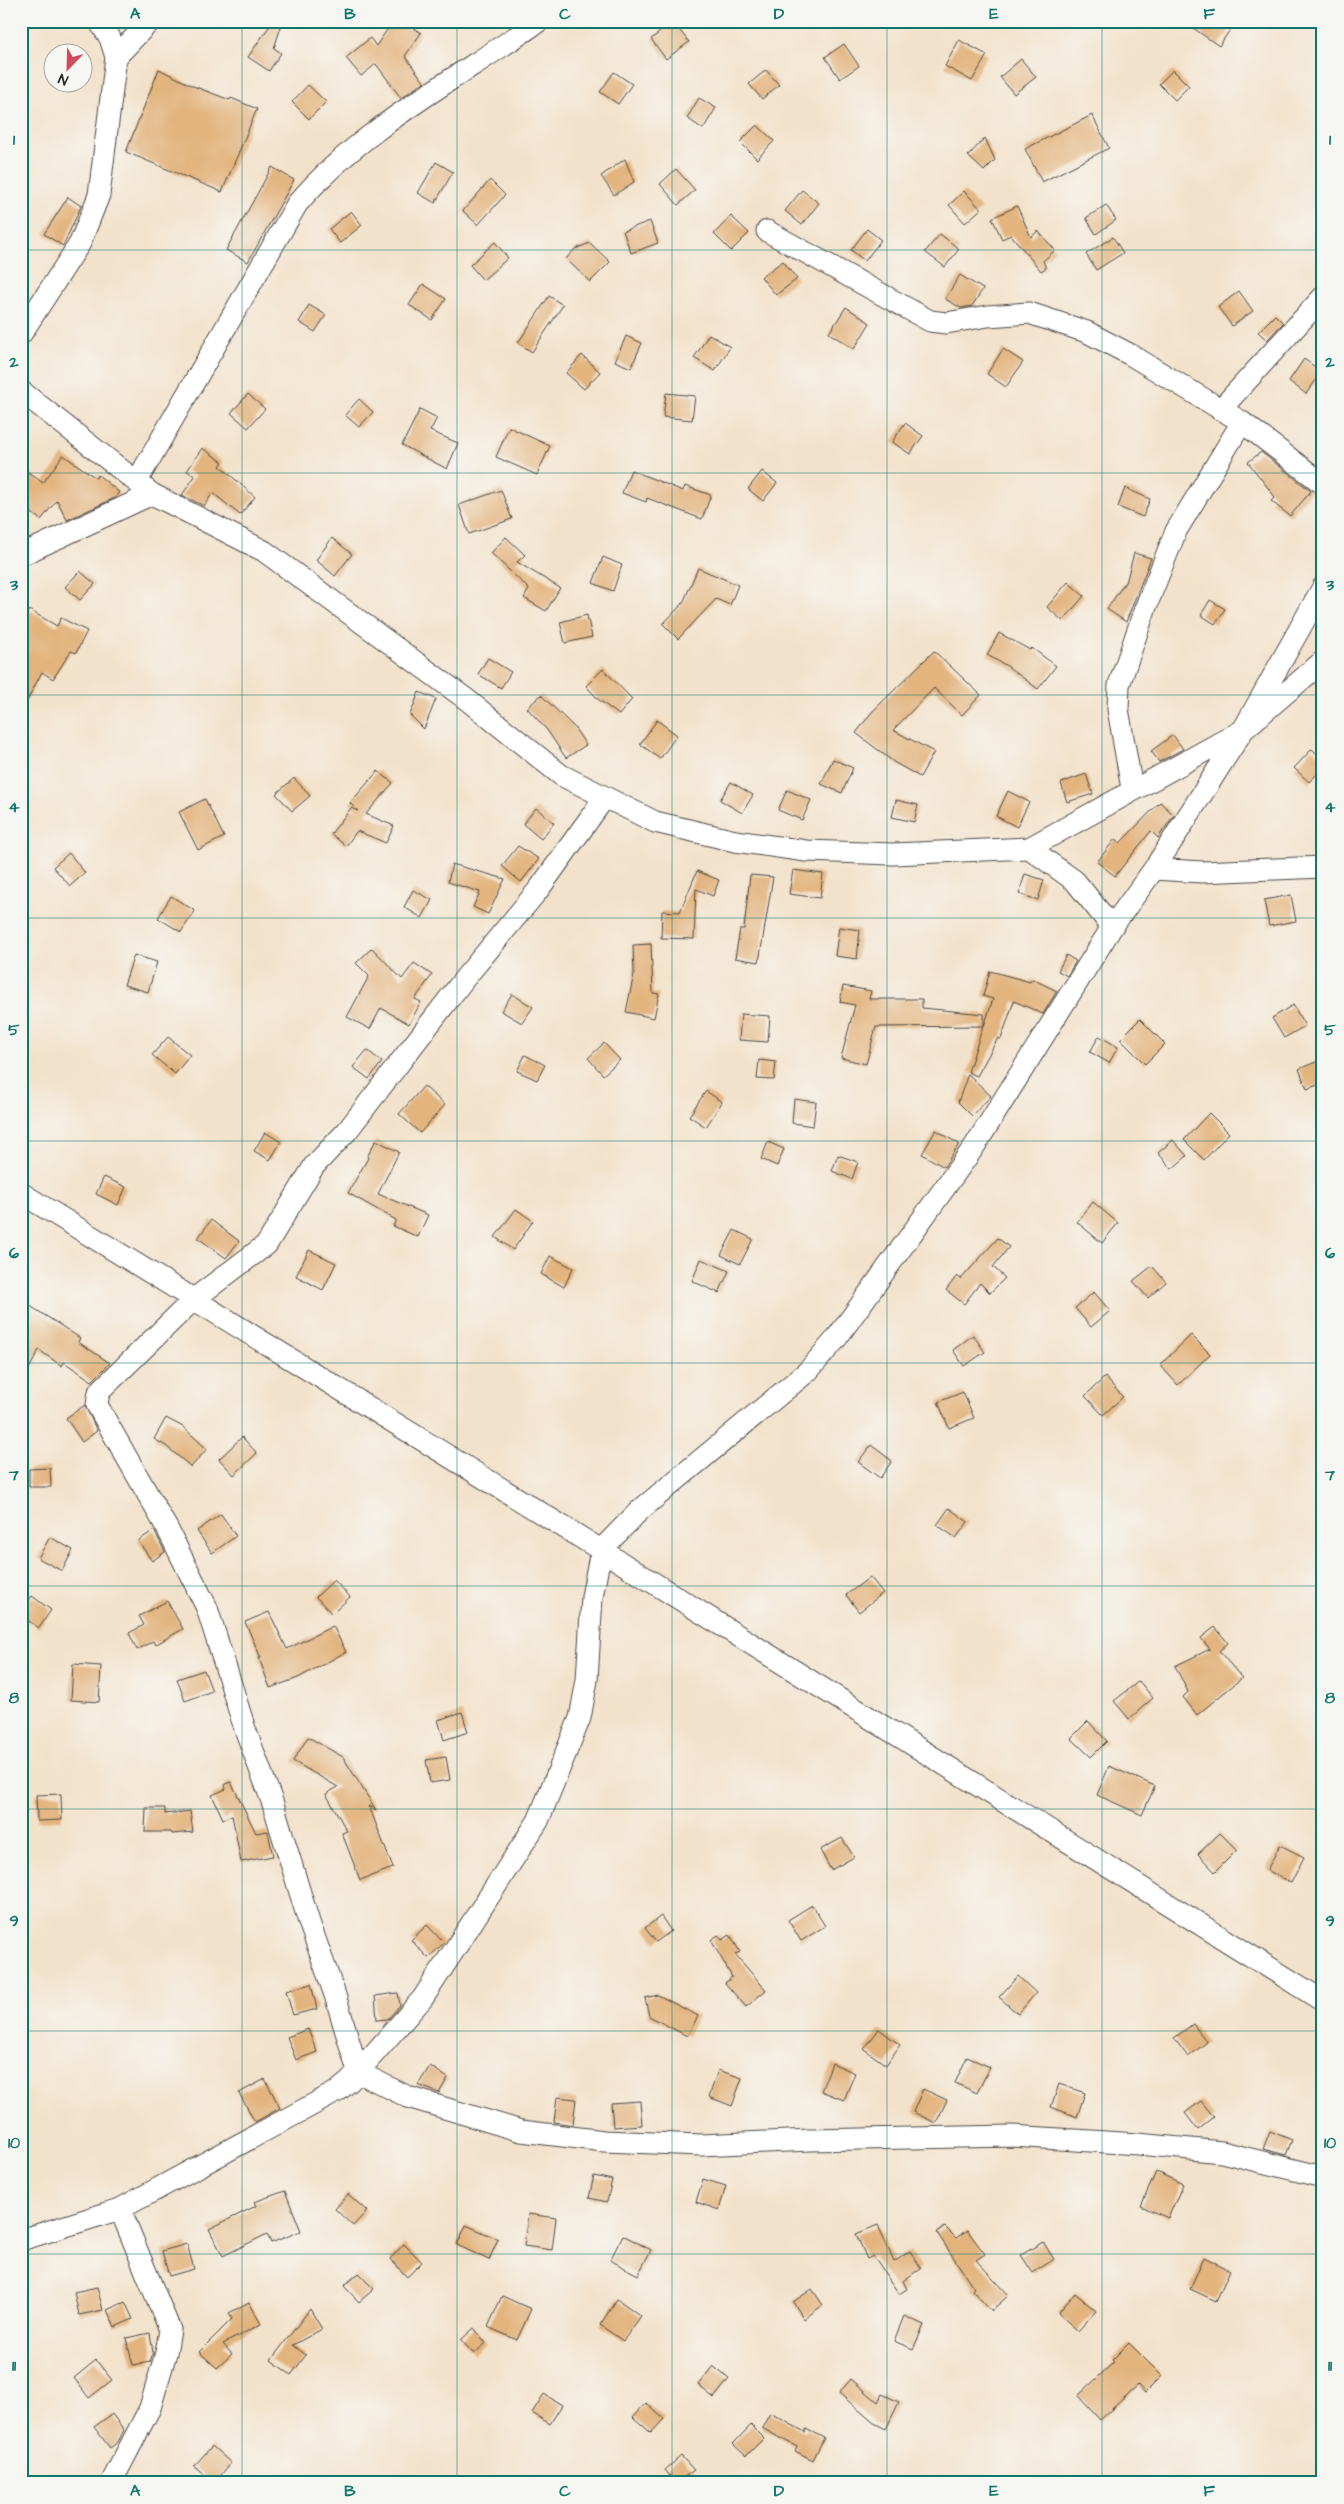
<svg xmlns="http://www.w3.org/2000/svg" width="1344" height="2504" font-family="'Architects Daughter',sans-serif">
<rect width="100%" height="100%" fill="#f6f6f2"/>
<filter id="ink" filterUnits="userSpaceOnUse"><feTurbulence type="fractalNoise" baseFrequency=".02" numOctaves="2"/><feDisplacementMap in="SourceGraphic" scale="10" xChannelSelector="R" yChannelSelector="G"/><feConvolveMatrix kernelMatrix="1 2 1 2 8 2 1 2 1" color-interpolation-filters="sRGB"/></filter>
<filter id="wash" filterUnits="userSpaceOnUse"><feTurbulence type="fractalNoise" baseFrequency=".0096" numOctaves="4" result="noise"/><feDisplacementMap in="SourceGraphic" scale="20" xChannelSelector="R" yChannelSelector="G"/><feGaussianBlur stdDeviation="1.12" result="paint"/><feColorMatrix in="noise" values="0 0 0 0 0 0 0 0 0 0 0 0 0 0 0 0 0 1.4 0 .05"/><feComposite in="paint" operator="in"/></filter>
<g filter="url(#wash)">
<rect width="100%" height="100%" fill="#f3e2cb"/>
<g id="blocks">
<path fill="#e3b47e" d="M273,21H283L274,48L281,53L269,71L248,57Z
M393,21H404L421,33L405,56L424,82L401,98L376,64L361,76L346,58L370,38L376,46Z
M1183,21H1236L1219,46Z
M673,22L689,42L666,59L651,39Z
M959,40L987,55L972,81L945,66Z
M844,44L859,66L840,79L825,57Z
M1021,59L1036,77L1014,94L1000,77Z
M159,69L193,86L230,100L231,98L257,109L222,192L126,152Z
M766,70L779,85L762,99L749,84Z
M1173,70L1189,86L1175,100L1159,84Z
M614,72L632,84L618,104L600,92Z
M308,85L326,102L309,119L292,102Z
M699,98L716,108L703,129L687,118Z
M1092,115L1109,148L1042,182L1025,149Z
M757,125L774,141L757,159L740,142Z
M985,138L995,160L984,171L968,156Z
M625,159L634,182L614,195L601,176Z
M436,162L453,172L435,203L418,193Z
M272,167L294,180L248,262L226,250Z
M676,169L695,190L678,205L660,184Z
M490,180L505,195L478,225L463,211Z
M802,190L819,203L802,225L785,211Z
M964,191L981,209L965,223L949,205Z
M68,197L81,206L63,246L44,234Z
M1106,205L1116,220L1096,234L1086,218Z
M1017,206L1031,237L1038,231L1055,250L1043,261L1046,268L1041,271L1011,235L1002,239L992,218Z
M351,211L362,225L340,243L329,229Z
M731,216L749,233L731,251L714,234Z
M650,221L658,243L631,253L623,231Z
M867,229L881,240L865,261L851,250Z
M940,234L959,249L945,267L925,252Z
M1113,237L1123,253L1096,270L1086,254Z
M495,242L508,258L483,280L470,265Z
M590,243L610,262L590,282L566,259L575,249Z
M783,261L797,279L776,295L761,277Z
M960,275L983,289L972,306L961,308L945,299Z
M423,284L446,299L432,320L409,305Z
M1239,291L1253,311L1232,326L1218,307Z
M549,296L563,305L532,352L518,343Z
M309,305L326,315L315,332L299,322Z
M846,307L870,323L854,349L829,333Z
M1275,315L1283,323L1267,340L1258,332Z
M709,334L730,347L715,371L694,358Z
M626,336L642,343L631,368L615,361Z
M1003,349L1023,362L1006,387L987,374Z
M582,355L600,372L584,389L566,373Z
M1304,359L1322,372L1306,394L1289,381Z
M666,393L695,396L692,420L663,417Z
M248,394L265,409L248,428L231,413Z
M359,399L373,412L359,427L345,415Z
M420,409L437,418L430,431L458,443L447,469L402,445Z
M905,423L923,436L910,454L892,442Z
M509,427L550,446L537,475L496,457Z
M202,448L223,462L220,466L255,497L240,515L213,493L204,506L182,495L195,476L187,471Z
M1261,452L1311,491L1290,516L1271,501L1275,497L1248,462Z
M63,455L96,478L98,475L119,492L115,498L67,520L57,500L41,520L21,505V467L43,483Z
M631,470L683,491L685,486L711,495L702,519L647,498L646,502L622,493Z
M762,471L777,483L763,501L748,489Z
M1125,488L1150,499L1143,517L1118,507Z
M501,490L512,519L469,534L459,505Z
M506,537L525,555L517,562L560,588L546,611L524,598L529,589L491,553Z
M332,538L352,554L335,576L316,560Z
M1134,553L1151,558L1126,622L1107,609L1127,579Z
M603,557L622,565L613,591L593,583Z
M698,568L738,585L730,605L716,599L678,639L663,624L683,603Z
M80,571L95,584L80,600L65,587Z
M1068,582L1084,596L1063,621L1047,607Z
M1210,600L1225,609L1215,624L1201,615Z
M29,610L57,626L61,618L87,631L76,653L71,651L53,679L42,672L21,712V623Z
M587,615L592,637L565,643L560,622Z
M999,633L1030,650L1032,648L1056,666L1038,689L1007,666L987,655Z
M934,651L981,695L962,715L934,688L893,730L934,752L920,777L895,763L856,733L872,712Z
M488,658L511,672L501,688L478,674Z
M603,669L632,699L619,715L599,700L586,686Z
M419,692L436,699L424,729L410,715Z
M541,695L574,727L586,745L566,758L547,730L527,708Z
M657,720L677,735L660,759L640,744Z
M1173,735L1183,749L1159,762L1151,751Z
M1312,749L1323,760V768L1309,782L1294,768Z
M833,759L853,768L842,793L821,784Z
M378,771L393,783L366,814L394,826L386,843L357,831L346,846L331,834L351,808L358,811L350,803Z
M1086,774L1093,794L1067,802L1061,783Z
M294,778L310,796L292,811L276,794Z
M731,782L753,795L742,813L720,800Z
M787,790L811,800L802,820L778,810Z
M1008,791L1029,802L1017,827L996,816Z
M205,799L224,837L198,850L179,812Z
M896,800L918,805L914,822L892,817Z
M1160,802L1174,815L1158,838L1151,831L1115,876L1097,862L1115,839L1120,843Z
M536,808L554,823L541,839L523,824Z
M518,846L539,859L521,882L502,866Z
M69,853L85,873L70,886L53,867Z
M452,864L505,879L488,914L473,907L480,892L448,882Z
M793,870L823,874L820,898L789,894Z
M697,871L719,880L713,896L696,889L694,939L661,938L662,911L680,912Z
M1025,874L1044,880L1038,900L1019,894Z
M750,875L773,877L759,962L735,958L740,929H744Z
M413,890L432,900L422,918L404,907Z
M1291,895L1296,921L1269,926L1264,900Z
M171,896L195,911L181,932L158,918Z
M839,927L860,930L857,959L835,956Z
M651,944L653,993L659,994L654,1018L626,1012L634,974L633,945Z
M372,948L402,979L414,963L432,975L415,999L421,1002L409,1024L381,1008L370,1029L347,1017L369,976L356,963Z
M134,955L157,962L148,992L124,985Z
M1066,955L1076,961L1067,976L1058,971Z
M990,971L1030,982L1032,979L1057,991L1043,1014L1014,1001L1001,1039L998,1038L977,1076L968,1072L983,1026L876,1027L866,1064L841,1058L855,1005L840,1002L843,986L871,991L869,999H922V1008L984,1014V1026L993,999L983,996Z
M512,994L533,1007L522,1023L501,1011Z
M1293,1005L1305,1026L1284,1038L1272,1018Z
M741,1014L770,1016L768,1042L739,1040Z
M1140,1019L1165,1044L1145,1064L1120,1039Z
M1099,1036L1118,1047L1109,1063L1090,1052Z
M168,1037L190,1055L175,1074L152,1055Z
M604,1043L620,1060L603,1075L588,1058Z
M367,1050L382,1062L369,1079L353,1067Z
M525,1055L545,1065L537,1080L517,1071Z
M1323,1059V1083L1307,1089L1299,1069Z
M759,1060L776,1062L774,1080L757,1079Z
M968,1074L991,1096L972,1116L958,1102Z
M424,1086L445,1105L420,1133L399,1114Z
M706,1091L722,1102L706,1127L689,1116Z
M794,1099L816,1102L813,1126L792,1123Z
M1209,1113L1229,1133L1204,1160L1184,1140Z
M936,1130L959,1144L944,1167L922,1154Z
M265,1132L281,1142L270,1160L254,1151Z
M376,1140L399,1152L378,1194L428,1215L418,1237L393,1226L396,1220L348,1193L368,1158L367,1157Z
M1173,1140L1187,1156L1172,1169L1158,1153Z
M768,1142L784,1149L777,1166L761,1159Z
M838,1155L858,1162L852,1179L832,1171Z
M104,1177L126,1187L118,1205L96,1194Z
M1093,1202L1118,1223L1102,1243L1077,1222Z
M516,1209L533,1221L513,1250L495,1237Z
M211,1220L239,1241L226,1258L198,1238Z
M734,1230L753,1239L740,1264L721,1255Z
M998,1238L1009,1247L993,1267L1005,1278L990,1293L980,1283L964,1304L946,1290L957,1276L961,1279Z
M309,1250L336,1263L323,1290L296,1276Z
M550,1256L573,1268L564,1287L541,1274Z
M701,1259L729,1271L719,1293L692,1281Z
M1152,1266L1166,1282L1148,1298L1133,1281Z
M1094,1292L1110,1311L1091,1327L1075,1308Z
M21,1300L80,1338L78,1342L110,1363L92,1381L64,1362L62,1366L39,1350L21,1384Z
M973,1335L985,1352L964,1366L953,1350Z
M1191,1335L1210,1354L1178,1385L1160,1365Z
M1105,1377L1123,1397L1103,1415L1085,1396Z
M963,1392L974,1418L949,1428L938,1402Z
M85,1405L97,1431L82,1442L66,1418Z
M166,1418L183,1427L207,1449L191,1467L166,1446L154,1439Z
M242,1437L257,1453L234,1475L219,1459Z
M871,1445L892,1461L880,1478L858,1462Z
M50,1468L51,1487H29V1469Z
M949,1508L968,1522L956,1538L937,1525Z
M221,1514L236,1536L212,1553L197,1531Z
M154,1530L165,1552L152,1561L138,1541Z
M50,1537L73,1550L62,1571L38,1558Z
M870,1577L883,1593L859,1612L846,1595Z
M334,1580L350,1597L332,1614L316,1597Z
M32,1596L51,1610L39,1628L21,1616V1612Z
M167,1601L183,1629L155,1645L153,1641L137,1650L129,1633L144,1625L139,1616Z
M269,1612L287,1649L333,1626L346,1652L298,1678L270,1688L259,1658H261L245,1622Z
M1215,1627L1228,1643L1219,1651L1242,1678L1197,1715L1183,1697L1188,1692L1175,1666L1210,1649L1201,1638Z
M73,1664L101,1666L99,1702L71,1700Z
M204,1670L212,1691L185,1701L177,1679Z
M1139,1681L1153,1698L1129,1719L1114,1701Z
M462,1712L468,1732L444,1740L438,1720Z
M1088,1721L1107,1741L1091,1757L1071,1738Z
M308,1737L343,1757L376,1810L369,1806L393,1868L360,1880L342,1833L347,1831L326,1794L338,1787L293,1761Z
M446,1757L450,1780L430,1783L426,1760Z
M1109,1766L1155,1786L1142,1815L1097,1795Z
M231,1782L256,1833L268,1831L273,1856L241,1862L232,1815L223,1819L212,1795L226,1789L225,1784Z
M61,1794L62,1820L37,1821L36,1795Z
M146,1808H165V1814L190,1811L193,1832L172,1834L171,1832H145Z
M1220,1833L1237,1850L1215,1872L1198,1854Z
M842,1838L854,1857L831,1870L820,1850Z
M1280,1845L1304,1857L1291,1883L1267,1870Z
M812,1905L825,1926L801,1941L788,1920Z
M661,1916L671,1931L656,1942L645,1928Z
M427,1925L444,1943L428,1958L411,1940Z
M718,1935L722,1940L730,1935L740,1952L735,1954L766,1990L746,2007L725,1983L732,1977L711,1940Z
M1018,1976L1036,1993L1018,2014L999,1997Z
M311,1984L317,2009L293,2015L286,1991Z
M398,1993L400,2005L388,2019L377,2020L375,1996Z
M658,1995L698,2016L687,2036L649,2016L645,1998Z
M1193,2024L1207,2042L1188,2057L1174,2038Z
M308,2029L317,2052L296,2060L287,2037Z
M879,2029L900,2045L886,2065L864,2049Z
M967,2057L990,2067L977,2093L955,2083Z
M832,2063L855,2073L844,2100L821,2091Z
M430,2066L448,2078L439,2093L418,2085Z
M718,2070L742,2078L732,2106L709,2097Z
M265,2079L280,2108L255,2122L239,2093Z
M1059,2084L1085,2093L1077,2117L1051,2107Z
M923,2089L947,2100L936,2123L913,2112Z
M557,2097L576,2099L573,2125L554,2122Z
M640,2101L642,2125L613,2127L611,2103Z
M1201,2101L1214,2117L1198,2130L1185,2113Z
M1270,2131L1292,2140L1286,2155L1263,2149Z
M1156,2172L1183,2184L1168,2218L1141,2206Z
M594,2176L612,2180L607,2202L589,2198Z
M703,2179L726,2186L719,2210L696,2202Z
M285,2191L301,2231L271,2243L267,2234L223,2256L209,2229L256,2206L254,2202Z
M348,2194L367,2211L353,2226L335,2209Z
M528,2214L556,2218L552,2250L524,2246Z
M466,2225L498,2239L489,2260L457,2245Z
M878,2225L894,2262L910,2251L921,2268L903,2281L907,2289L899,2294L873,2256L867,2259L856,2234Z
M945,2227L956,2238L967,2230L985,2254L976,2260L1009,2295L991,2311L972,2290L974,2288L937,2233Z
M623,2235L651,2250L638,2275L610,2260Z
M1043,2242L1054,2259L1033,2273L1021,2255Z
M187,2244L194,2269L169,2276L162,2251Z
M404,2244L422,2262L407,2277L390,2259Z
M1204,2257L1230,2270L1216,2301L1190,2289Z
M358,2273L374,2289L359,2302L344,2286Z
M97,2287L103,2310L79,2315L74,2292Z
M812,2289L823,2305L804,2319L793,2302Z
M1075,2293L1096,2311L1078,2331L1058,2313Z
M502,2296L531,2309L517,2340L488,2327Z
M617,2299L641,2316L623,2341L600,2325Z
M125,2302L133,2319L115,2327L107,2310Z
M249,2302L261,2324L223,2344L232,2354L217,2368L199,2352L232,2319L229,2313Z
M310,2309L322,2329L293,2345L306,2355L291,2375L271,2360Z
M904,2316L924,2325L913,2349L894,2341Z
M474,2328L486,2343L474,2354L461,2340Z
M150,2333L153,2353L150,2362L133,2365L126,2338Z
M1129,2343L1162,2376L1145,2393L1138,2385L1100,2420L1078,2396L1114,2362L1112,2360Z
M96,2360L112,2380L89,2398L74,2378Z
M713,2366L729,2379L714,2398L698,2385Z
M851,2379L878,2402L882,2394L899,2402L886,2429L874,2423L839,2393Z
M544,2394L562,2405L550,2424L532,2413Z
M646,2403L664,2419L651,2433L633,2417Z
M770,2413L805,2432L806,2429L824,2438L813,2460L795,2451L797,2447L762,2428Z
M112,2414L124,2430L118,2442L110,2448L94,2427Z
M751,2425L764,2438L746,2456L733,2444Z
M212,2446L231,2463L214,2483L194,2466Z
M681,2456L694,2470L676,2483L665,2470Z"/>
</g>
</g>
<g filter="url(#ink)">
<use href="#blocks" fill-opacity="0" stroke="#494643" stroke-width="1"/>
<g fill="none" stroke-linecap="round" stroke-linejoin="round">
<g stroke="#494643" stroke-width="23">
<path id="street" d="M116,57L150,21
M767,231L930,321L946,323L988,316L1029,313L1087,332L1131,355L1242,422L1323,484
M21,334L80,243L99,195L116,57L110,38L99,21
M21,391L152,494L264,551L466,699L561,775L655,822L735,841L806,851L893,854L1029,848L1243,730L1323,661
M1220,410L1323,297
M137,481L297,204C362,127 457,79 539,21
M21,555L152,494
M1132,789L1118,709L1119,685L1145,609L1176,531L1242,422
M605,797L539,889L465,978L347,1131L314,1166L267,1244L194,1299L99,1392L97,1405L168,1530L207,1608L245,1729L273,1804L309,1922L335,1995L358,2072L408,2097L521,2131L604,2141L701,2145L810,2140L1012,2136L1138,2144L1222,2152L1323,2177
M1029,848L1075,881L1112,927
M1154,869L1202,872L1323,867
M21,1193L601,1550L1323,2001
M21,2240L120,2209L338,2091L350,2081L423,1998L538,1821L580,1718L587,1680L592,1597L601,1550L639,1511L808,1371L836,1339L974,1147L1112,927L1154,869L1243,730L1323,587
M111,2483L150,2408L166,2353L170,2330L120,2209"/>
</g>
<use href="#street" stroke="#fff" stroke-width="21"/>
</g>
</g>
<path fill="none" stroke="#0f766e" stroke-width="1" stroke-opacity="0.55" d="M242,21V2483M457,21V2483M672,21V2483M887,21V2483M1102,21V2483M21,250H1323M21,473H1323M21,695H1323M21,918H1323M21,1141H1323M21,1363H1323M21,1586H1323M21,1809H1323M21,2031H1323M21,2254H1323"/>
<rect width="1344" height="2504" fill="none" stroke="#f6f6f2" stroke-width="55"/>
<g transform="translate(68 68) rotate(203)"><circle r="24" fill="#f6f6f2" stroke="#a5a5a2"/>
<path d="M0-4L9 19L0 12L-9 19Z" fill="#d1495b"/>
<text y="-8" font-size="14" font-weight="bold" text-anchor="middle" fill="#2b2b2b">N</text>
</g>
<rect x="28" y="28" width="1288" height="2448" fill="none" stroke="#0f766e" stroke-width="2"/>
<g font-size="16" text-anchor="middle" font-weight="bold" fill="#0f766e">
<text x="135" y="19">A</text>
<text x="350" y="19">B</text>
<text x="565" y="19">C</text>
<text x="779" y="19">D</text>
<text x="994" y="19">E</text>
<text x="1209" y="19">F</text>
<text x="14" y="145">1</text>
<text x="1330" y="145">1</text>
<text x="14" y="367">2</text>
<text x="1330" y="367">2</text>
<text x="14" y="590">3</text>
<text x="1330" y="590">3</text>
<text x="14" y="812">4</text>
<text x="1330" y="812">4</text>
<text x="14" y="1035">5</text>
<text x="1330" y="1035">5</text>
<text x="14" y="1258">6</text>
<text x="1330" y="1258">6</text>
<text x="14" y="1480">7</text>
<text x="1330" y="1480">7</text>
<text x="14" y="1703">8</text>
<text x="1330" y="1703">8</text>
<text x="14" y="1926">9</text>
<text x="1330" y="1926">9</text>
<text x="14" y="2148">10</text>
<text x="1330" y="2148">10</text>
<text x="14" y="2371">11</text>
<text x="1330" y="2371">11</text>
<text x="135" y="2496">A</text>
<text x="350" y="2496">B</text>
<text x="565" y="2496">C</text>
<text x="779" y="2496">D</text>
<text x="994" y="2496">E</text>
<text x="1209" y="2496">F</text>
</g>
</svg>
